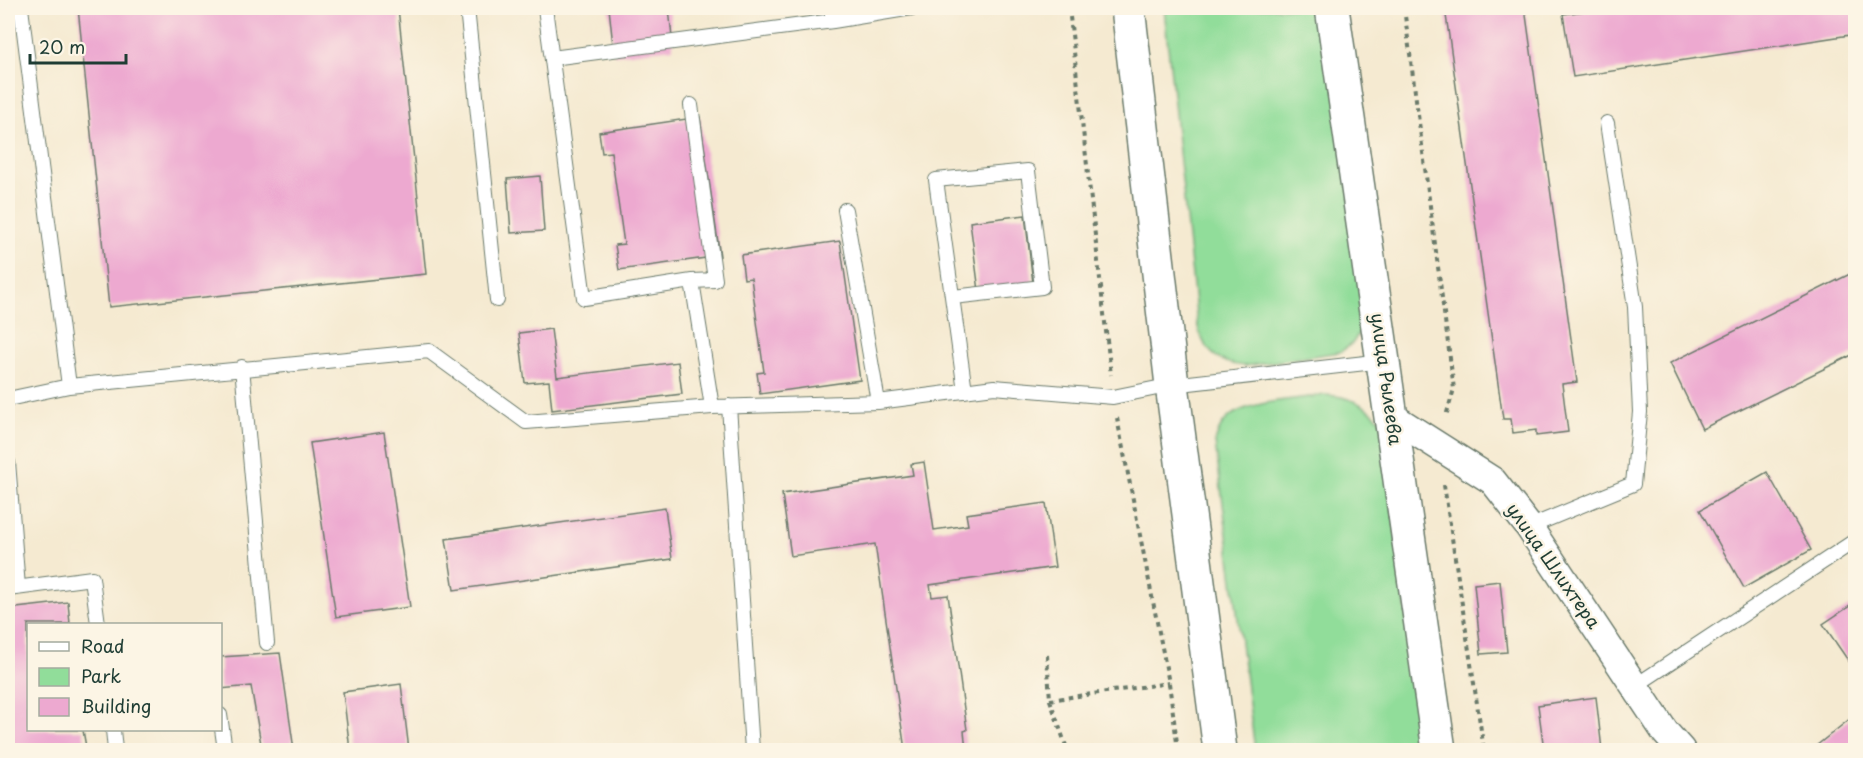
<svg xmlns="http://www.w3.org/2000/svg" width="1863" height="758" font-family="'Playpen Sans',sans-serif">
<rect width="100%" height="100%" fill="#fcf5e5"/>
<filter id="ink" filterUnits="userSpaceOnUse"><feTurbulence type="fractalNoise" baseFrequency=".0167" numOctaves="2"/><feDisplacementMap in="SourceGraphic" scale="12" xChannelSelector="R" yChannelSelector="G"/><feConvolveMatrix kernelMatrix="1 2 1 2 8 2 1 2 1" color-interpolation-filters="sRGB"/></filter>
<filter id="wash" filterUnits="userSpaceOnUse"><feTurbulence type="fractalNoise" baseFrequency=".008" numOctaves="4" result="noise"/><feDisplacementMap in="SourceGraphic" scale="24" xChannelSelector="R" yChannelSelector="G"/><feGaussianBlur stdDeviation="1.35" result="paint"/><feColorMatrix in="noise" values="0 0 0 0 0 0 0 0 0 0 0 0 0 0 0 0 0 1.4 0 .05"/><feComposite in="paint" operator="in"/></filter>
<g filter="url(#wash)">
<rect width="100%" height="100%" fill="#f5ead1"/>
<path fill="#91dd9a" stroke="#588d67" stroke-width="1.5" d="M1164,8H1324L1368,319L1352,344L1340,352L1245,366C1218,364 1203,351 1197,323Z
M1325,395C1348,396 1365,403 1381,421L1424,750H1255L1215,442C1218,433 1220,425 1228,418C1246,401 1300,399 1325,395Z"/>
<g id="blocks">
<path fill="#eda9d0" d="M78,8H398L426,274L109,307Z
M609,8H669L673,48L614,55Z
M1445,8H1525L1577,382L1562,384L1568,432L1536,436V430L1513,433L1511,419H1503Z
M1608,8H1856V34L1573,77L1563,14Z
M700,117L720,256L619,270L615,245L624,244L611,152L602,153L599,132Z
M540,176L544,231L511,233L507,179Z
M1025,215L1033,283L979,291L970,222Z
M840,241L860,380L760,394L757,373L764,372L751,278L744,279L741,255Z
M1856,271V353L1702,429L1670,363Z
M551,329L557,377L678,362L682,394L552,410L549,381L525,383L519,333Z
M384,432L410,607L336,617L310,443Z
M924,462L934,530L968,525L966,514L1046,503L1055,567L930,585L932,597L948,595L967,730L964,731L966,750H905L875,544L791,556L782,494L913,475L911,464Z
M1767,472L1811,550L1744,588L1700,510Z
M665,508L672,559L454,590L446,539Z
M1500,581L1507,652L1481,654L1474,584Z
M68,602L70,624H28V730H83L86,747L57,750H8V609Z
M1856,602V672L1823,624Z
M280,653L294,750H262L251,686L220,689V657Z
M401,684L409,750H350L343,692Z
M1596,697L1602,750H1544L1538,705Z
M1856,714V750H1811Z"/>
</g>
</g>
<g filter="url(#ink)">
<use href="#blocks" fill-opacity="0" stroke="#6a7a6b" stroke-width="1.5"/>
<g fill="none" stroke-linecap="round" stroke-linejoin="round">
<g stroke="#6a7a6b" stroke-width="16">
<path id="service" d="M21,8L69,386
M467,8L497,300
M545,8L584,298L692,281L712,407
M833,21L912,8
M552,58L833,21L831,8
M691,105L715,280L692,281
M845,210L878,402
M953,297L1042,287L1028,171L936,180L965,391
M242,367L267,643
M8,399L69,386L429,351L526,422L712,407L878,402L994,387L1113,397L1172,385L1383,361
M729,406L752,750
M8,462L18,587
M1529,527L1633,484L1640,412L1635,307L1607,123
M8,589L92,578L98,624
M1635,686L1856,540
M220,715L225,750
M113,730L115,750"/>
</g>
<g stroke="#6a7a6b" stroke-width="30">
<path id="minor" d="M1391,416L1493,481L1529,527L1665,732L1681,750"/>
</g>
<g stroke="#6a7a6b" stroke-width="36">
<path id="secondary" d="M1128,8L1172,385L1220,750
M1332,8L1439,750"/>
</g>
<path stroke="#6a7a6b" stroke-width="4" stroke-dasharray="4.5 4.5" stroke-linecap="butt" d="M1069,8L1111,375
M1404,8L1454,389L1446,416
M1117,418L1169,683L1178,750
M1444,485L1484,750
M1047,655L1050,700L1066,746
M1050,700L1169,683"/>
<use href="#service" stroke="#fff" stroke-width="14"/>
<use href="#minor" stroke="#fff" stroke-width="27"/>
<use href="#secondary" stroke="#fff" stroke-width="33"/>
</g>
</g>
<g text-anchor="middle" stroke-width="5" stroke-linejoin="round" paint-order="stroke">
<g font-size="18" fill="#1f3d34" stroke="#fcf5e5">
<text transform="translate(1386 379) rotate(82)" y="6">улица Рылеева</text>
<text transform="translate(1553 566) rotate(55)" y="6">улица Шлихтера</text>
</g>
</g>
<rect width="1863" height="758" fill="none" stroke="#fcf5e5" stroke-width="30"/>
<rect x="27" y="623" width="195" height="108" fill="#fcf5e5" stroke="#a4ab9e" stroke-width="1.5"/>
<rect x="39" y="642" width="30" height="9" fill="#ffffff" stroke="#a4ab9e" stroke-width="1.5"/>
<text x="81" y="653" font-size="18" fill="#1f3d34">Road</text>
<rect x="39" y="668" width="30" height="18" fill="#91dd9a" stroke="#a4ab9e" stroke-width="1.5"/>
<text x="81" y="683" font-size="18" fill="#1f3d34">Park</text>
<rect x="39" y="698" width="30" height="18" fill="#eda9d0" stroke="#a4ab9e" stroke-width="1.5"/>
<text x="81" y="713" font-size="18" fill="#1f3d34">Building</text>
<path d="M30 54v9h96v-9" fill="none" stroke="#1f3d34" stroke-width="3"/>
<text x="39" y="54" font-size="18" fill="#1f3d34" stroke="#fcf5e5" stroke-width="4.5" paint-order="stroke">20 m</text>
</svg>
